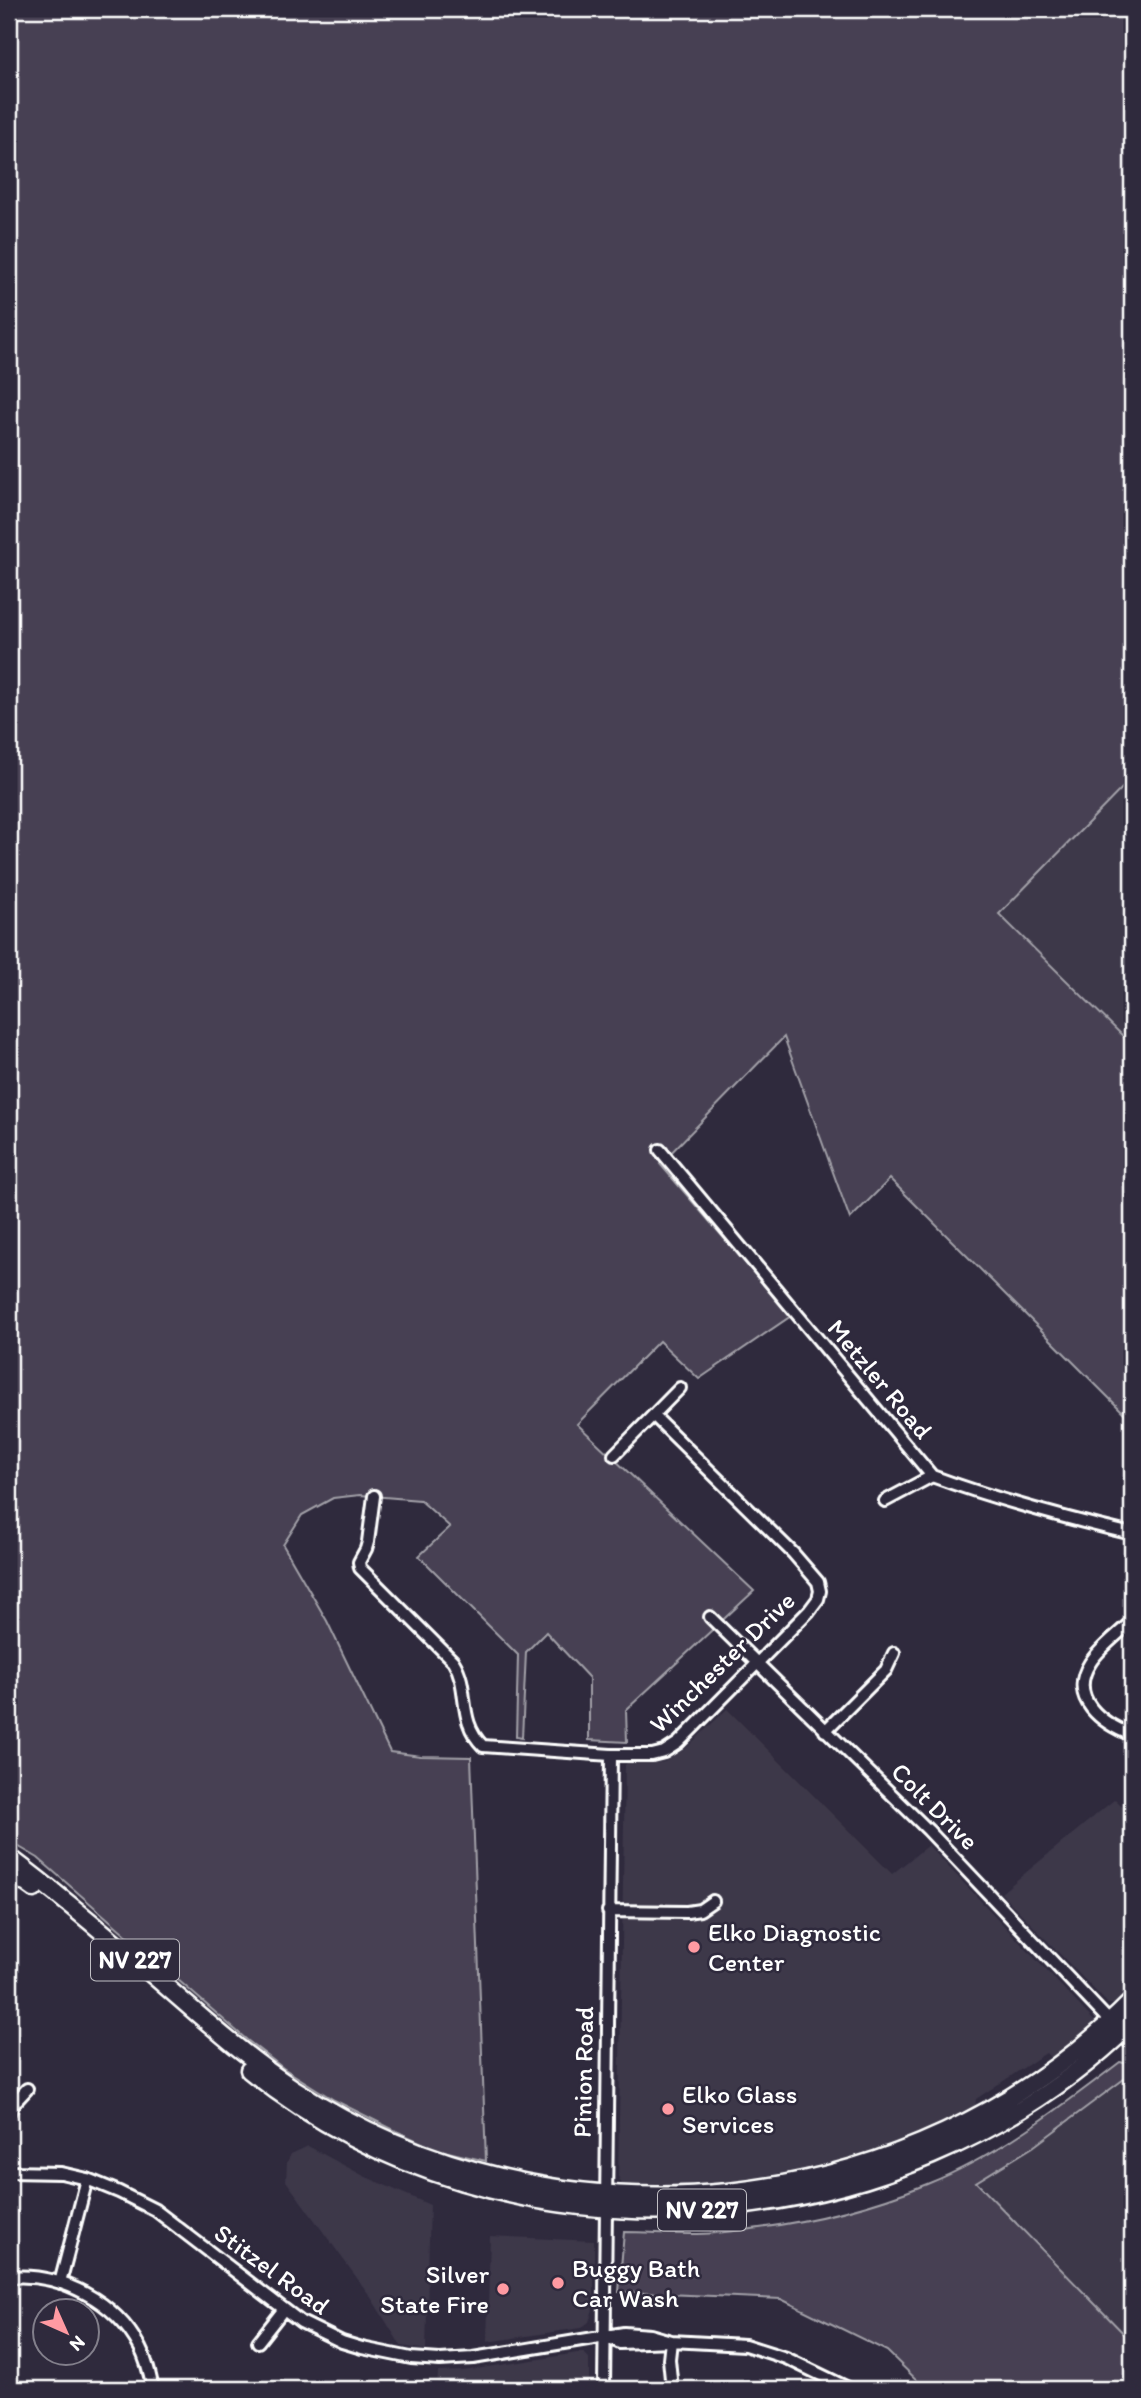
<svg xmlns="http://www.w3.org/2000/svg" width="1141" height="2398" font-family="Itim,sans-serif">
<rect width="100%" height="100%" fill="#2f2a3d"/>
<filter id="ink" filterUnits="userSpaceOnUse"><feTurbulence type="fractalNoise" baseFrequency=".0143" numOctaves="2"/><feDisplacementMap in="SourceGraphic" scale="14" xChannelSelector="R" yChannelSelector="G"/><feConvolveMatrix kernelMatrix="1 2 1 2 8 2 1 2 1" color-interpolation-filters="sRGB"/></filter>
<g filter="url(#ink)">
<path fill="#3c3749" d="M1132,778V1045L999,914Z
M727,1709L892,1874L928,1845L1097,2024L1053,2061L1046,2053L976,2099L975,2109L913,2139L880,2151L821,2168L745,2183L627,2188L621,2183L618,2176L625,1765L627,1763L664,1762L686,1748Z
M1115,1799L1132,1816V1992L1116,2004H1108L1001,1893Z
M1132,2073V2342L975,2182L1033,2147Z
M308,2146L364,2176L430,2205L426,2350L401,2346L370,2296L286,2181L287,2162L291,2154Z
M490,2236L594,2241V2306L589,2322L581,2328L487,2342Z
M577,2353H584L589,2358V2389L437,2388L438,2372L463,2371Z"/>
<path fill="#464152" stroke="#a2a0a8" stroke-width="2" d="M9,9H1132V778L999,914L1132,1045V1421L890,1179L850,1219L784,1037L660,1164L791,1316L699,1379L659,1341L577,1424L754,1591L626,1710L627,1742L589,1740V1678L546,1632L526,1652L522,1738L516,1737L518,1655L419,1556L450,1527L420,1500L360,1495L333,1498L302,1515L283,1545L327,1621L390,1752L421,1756L471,1757L486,2161L435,2149L396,2131L334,2100L283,2068L247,2040L38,1858L9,1841Z
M1120,2062L1132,2065V2073L1033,2147L976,2182L1132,2342V2389H926L887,2351L781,2299L619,2292L624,2232C654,2232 685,2236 715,2233C786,2227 861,2211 927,2184C997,2156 1060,2108 1120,2062Z"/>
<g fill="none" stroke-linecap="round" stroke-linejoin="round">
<g stroke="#fff" stroke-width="16">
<path id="minor" d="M660,1150L932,1476C997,1500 1065,1518 1132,1534
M614,1455L680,1388
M374,1496L368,1542L366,1549L359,1562L360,1568L453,1661C471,1689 456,1719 483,1746L611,1755H652L664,1752L678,1743L809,1611L818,1599L820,1591L818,1582L793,1553L654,1416
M885,1501L932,1476
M710,1617L928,1830L1132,2045
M1132,1621C1119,1634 1100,1647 1090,1663C1067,1699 1103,1724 1132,1735
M825,1731L886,1670L894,1653
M608,1911L687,1912L700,1910L713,1901
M9,2113L15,2102L27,2089
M9,2172L61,2173L87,2179L119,2192L155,2210L301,2322L342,2342L362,2348L411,2358L440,2360L473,2358L624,2333L650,2335L671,2341
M9,2277C60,2272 116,2301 140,2348C147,2361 150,2375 153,2389
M60,2283L87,2179
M606,2336L620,2343L671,2341L745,2345L786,2358L850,2389
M671,2341L669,2359L672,2389
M258,2342L284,2309
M604,2389L611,1755"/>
</g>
<g stroke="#fff" stroke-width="21">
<path id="primary" d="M9,1857C57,1893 102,1931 148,1971C195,2011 241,2054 293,2088C555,2259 912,2223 1132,2001
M9,1871L34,1889
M249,2070C504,2276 899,2251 1132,2023"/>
</g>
<use href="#minor" stroke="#2f2a3d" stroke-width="10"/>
<use href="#primary" stroke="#2f2a3d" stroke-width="16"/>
</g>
</g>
<g fill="#ff9aa2" stroke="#2f2a3d" stroke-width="2.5">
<circle cx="694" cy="1947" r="7"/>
<circle cx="668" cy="2109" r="7"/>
<circle cx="558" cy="2283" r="7"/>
<circle cx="503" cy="2289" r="7"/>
</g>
<g text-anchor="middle" stroke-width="5" stroke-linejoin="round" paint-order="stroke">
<g fill="#2f2a3d" stroke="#c1bfc5" stroke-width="2">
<rect x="91" y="1939.5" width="88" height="41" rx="5"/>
<rect x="658" y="2189.5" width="88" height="41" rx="5"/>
</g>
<g font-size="24" font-weight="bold" fill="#fff">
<text x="135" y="1968">NV 227</text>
<text x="702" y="2218">NV 227</text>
</g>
<g font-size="26" fill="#fff" stroke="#2f2a3d">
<text transform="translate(880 1379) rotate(50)" y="9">Metzler Road</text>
<text transform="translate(722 1662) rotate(-44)" y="9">Winchester Drive</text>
<text transform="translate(935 1806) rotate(45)" y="9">Colt Drive</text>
<text transform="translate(583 2072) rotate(-89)" y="9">Pinion Road</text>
<text transform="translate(272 2269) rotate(36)" y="9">Stitzel Road</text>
</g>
<g font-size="26" fill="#fff" stroke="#2f2a3d" text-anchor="start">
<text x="708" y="1941">Elko Diagnostic<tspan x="708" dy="30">Center</tspan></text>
<text x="682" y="2103">Elko Glass<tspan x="682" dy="30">Services</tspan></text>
<text x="572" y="2277">Buggy Bath<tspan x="572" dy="30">Car Wash</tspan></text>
<text x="489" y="2283" text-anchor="end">Silver<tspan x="489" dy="30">State Fire</tspan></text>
</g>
</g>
<rect width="1141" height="2398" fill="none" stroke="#2f2a3d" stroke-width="35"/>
<rect x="18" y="18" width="1106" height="2363" fill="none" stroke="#fff" stroke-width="2.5" filter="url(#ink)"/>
<g transform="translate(66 2332) rotate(135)"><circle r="33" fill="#2f2a3d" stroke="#827f8b" stroke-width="2"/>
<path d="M0-5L12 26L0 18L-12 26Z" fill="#ff9aa2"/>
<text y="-10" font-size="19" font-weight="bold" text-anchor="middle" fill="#ffffff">N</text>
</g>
</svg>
